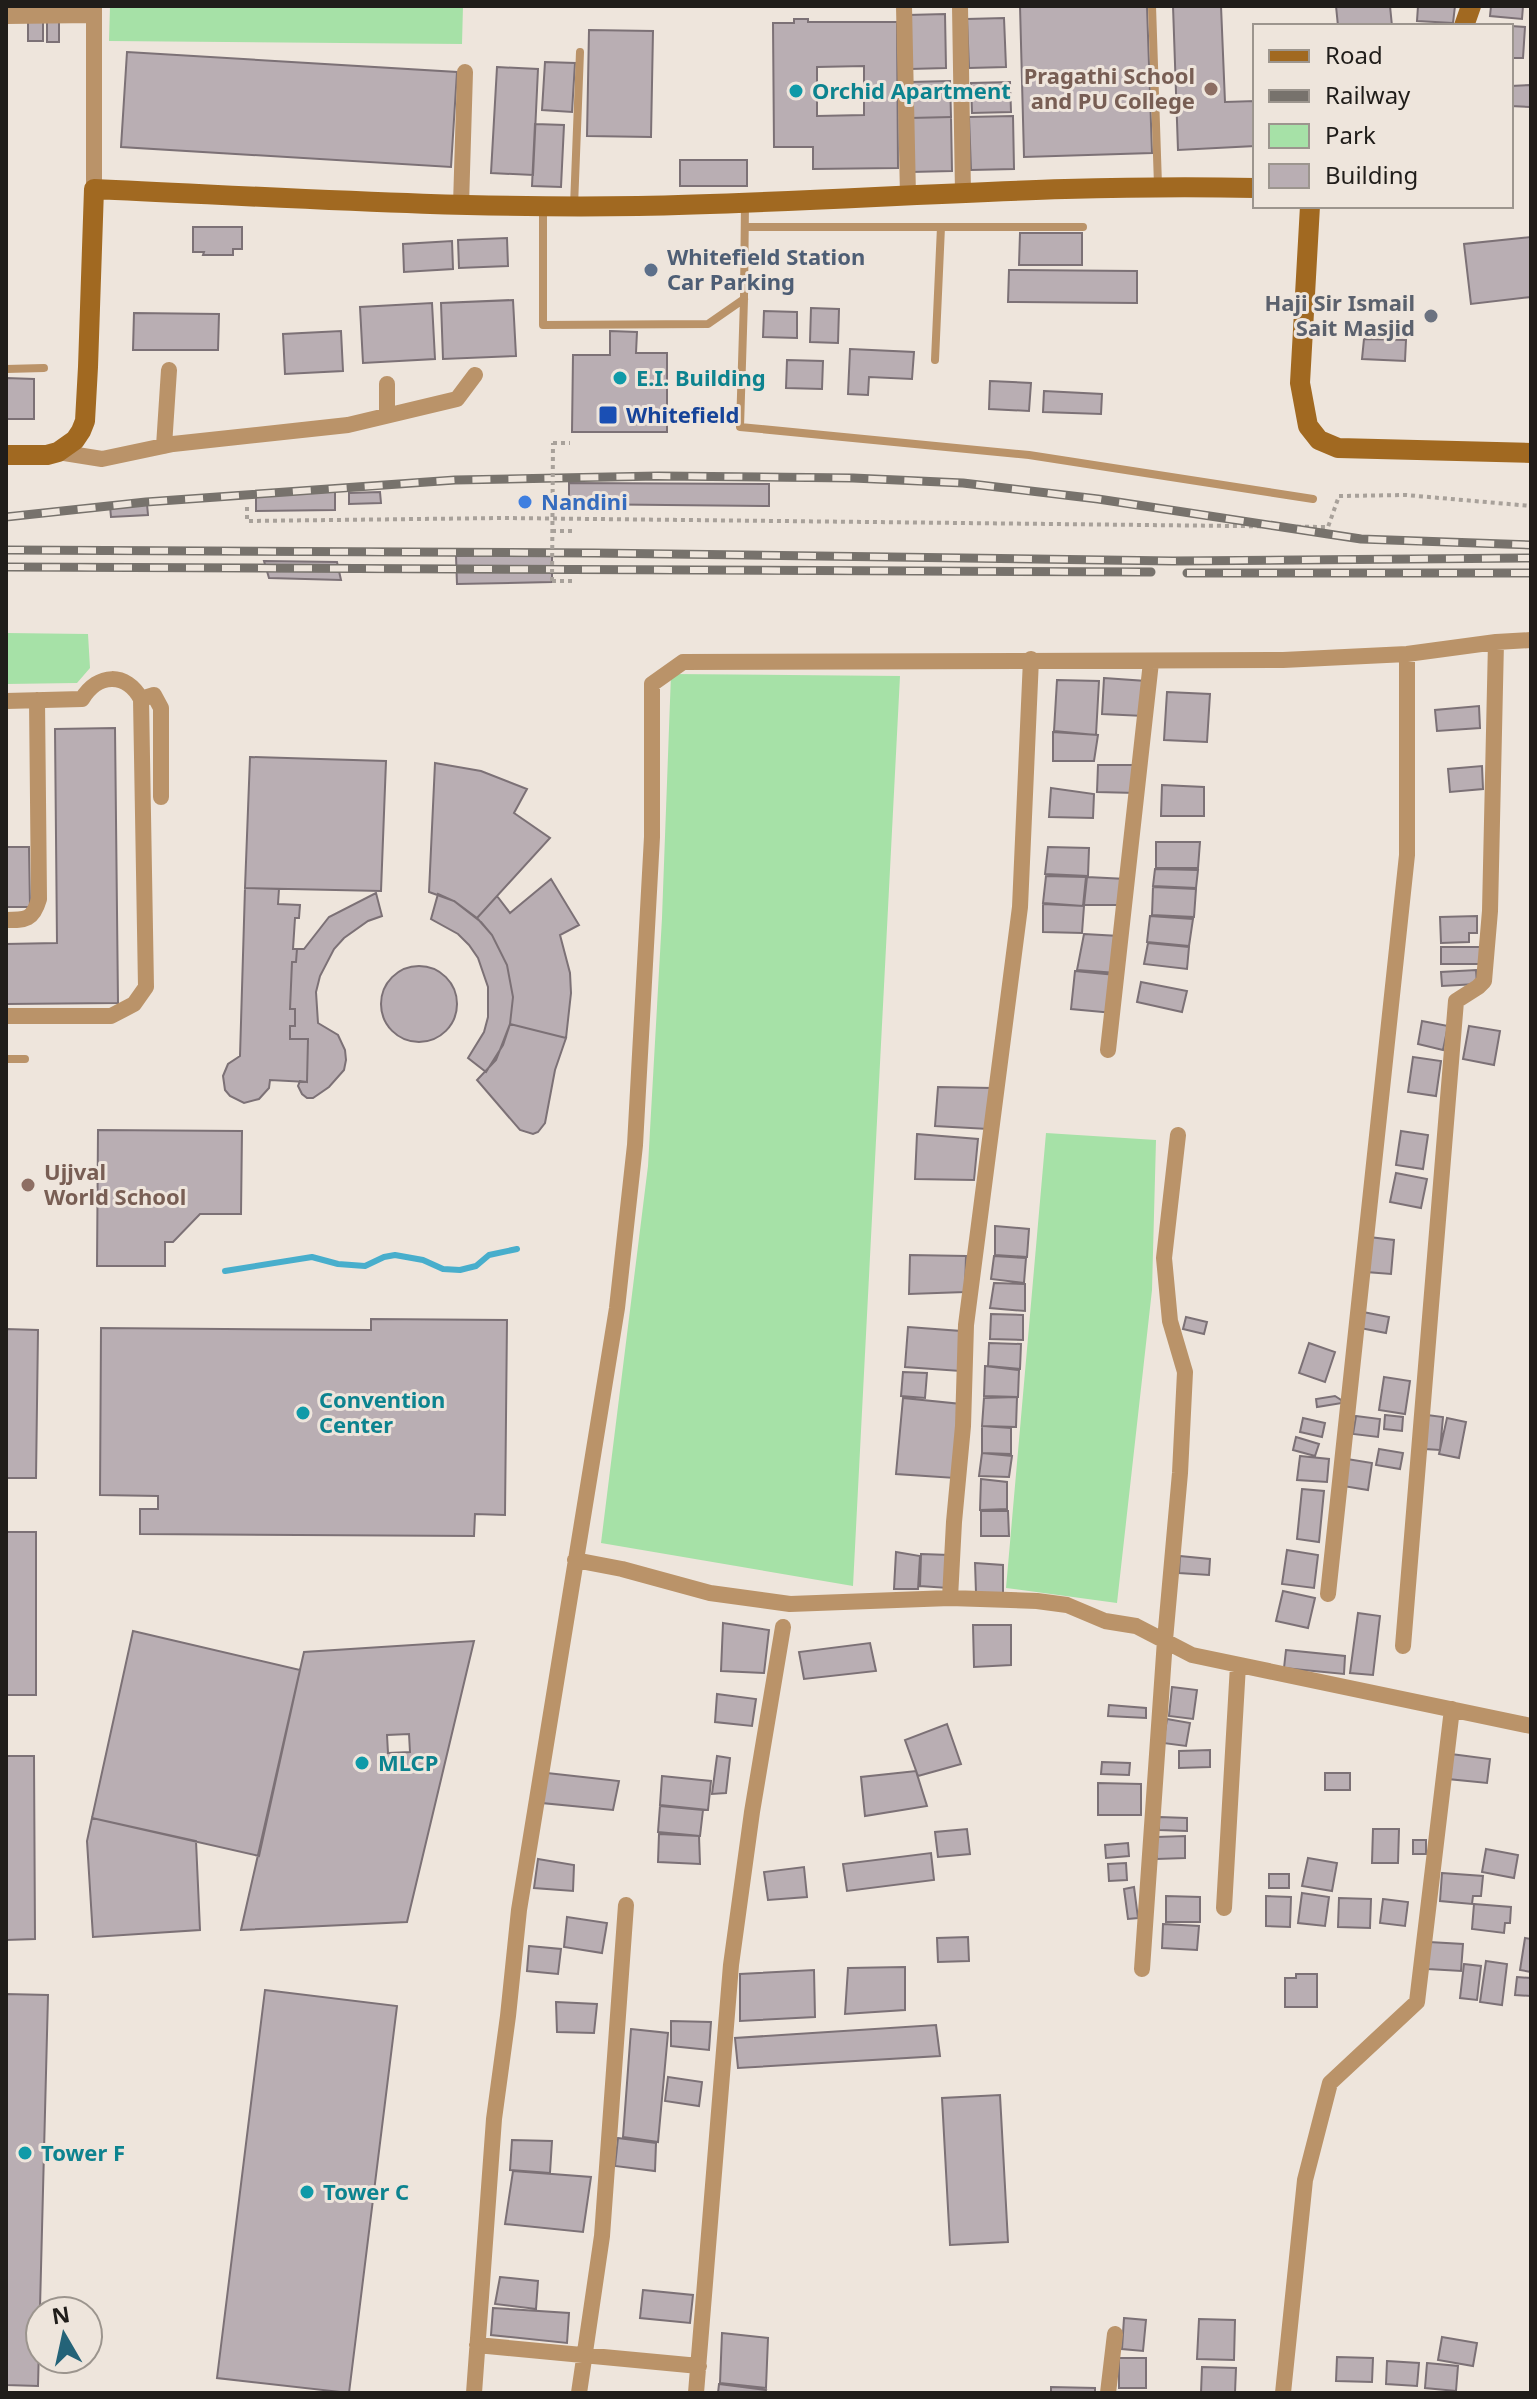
<svg xmlns="http://www.w3.org/2000/svg" width="1537" height="2399" font-family="'Noto Sans',sans-serif">
<rect width="100%" height="100%" fill="#eee5dc"/>
<path fill="#a6e1a7" d="M110,6H463L462,44L109,41Z
M6,633L88,634L90,668L77,683L6,684Z
M671,674L900,676L853,1586L601,1543L648,1166L662,918Z
M1046,1133L1156,1140L1152,1290L1117,1603L1006,1588Z"/>
<g fill="none" stroke-linecap="round" stroke-linejoin="round">
<path stroke="#48aecc" stroke-width="6" d="M225,1271L312,1257L338,1264L365,1266L384,1257L395,1255L423,1260L443,1269L460,1270L476,1266L489,1255L517,1249"/>
</g>
<path fill="#b9aeb3" stroke="#7c7176" stroke-width="2" fill-rule="evenodd" d="M1020,6H1147L1152,153L1024,157Z
M1173,6H1221L1225,102L1255,101V146L1178,150Z
M1336,6H1390L1392,26H1338Z
M1418,6H1455L1453,23L1417,21Z
M1491,6H1523L1522,19L1490,16Z
M945,14L946,68L910,69L908,15Z
M1004,18L1006,67L969,68L967,19Z
M794,19H808V22H897L898,168L813,169V147H774L773,23H794ZM864,66V115L817,116V67Z
M59,20V42H47V21Z
M28,21H43V41H28Z
M1511,26L1525,27L1523,58H1511Z
M589,30L653,31L651,137L587,136Z
M127,52L457,72L451,167L121,147Z
M545,62L575,63L572,112L542,110Z
M497,67L538,69L533,175L491,173Z
M950,81L951,117L910,118L909,82Z
M1010,82L1011,112L972,113L971,83Z
M1530,85V107L1511,106V86Z
M1013,116L1014,169L971,170L969,117Z
M951,117L952,171L911,172L910,118Z
M535,124L564,125L561,187L532,186Z
M680,160H747V186H680Z
M193,227H242V249H233V255H203L204,252H193Z
M1020,233H1082V265H1019Z
M1531,237V297L1471,304L1464,244Z
M507,238L508,266L459,268L458,240Z
M452,241L453,269L404,272L403,244Z
M1009,270L1137,271V303L1008,302Z
M513,300L516,356L443,359L441,303Z
M432,303L435,359L363,363L360,307Z
M811,308L839,309L838,343L810,342Z
M764,311L797,312V338L763,337Z
M134,313L219,314L218,350H133Z
M341,331L343,371L285,374L283,334Z
M610,331L637,332L636,353H667V432H572L573,355H610Z
M1364,339L1406,340L1405,361L1362,359Z
M850,349L914,352L912,379L869,377L868,395L848,394Z
M787,360L823,361L822,389L786,388Z
M6,378L34,379V419H6Z
M990,381L1031,383L1029,411L989,409Z
M1044,391L1102,394L1101,414L1043,412Z
M569,483L769,484V506L569,504Z
M335,490V510L256,511V491Z
M380,492L381,503L349,504V493Z
M147,504L148,515L111,517L110,506Z
M552,554V582L457,584L456,556Z
M264,561L337,562L341,580L269,578Z
M1104,678L1146,681L1144,716L1102,714Z
M1057,680L1099,681L1096,735L1054,731Z
M1167,692L1210,694L1207,742L1164,740Z
M1479,706L1480,728L1437,731L1435,710Z
M115,728L118,1003L6,1004V944L57,943L55,729Z
M1053,732L1098,735L1094,761H1053Z
M250,757L386,761L381,891L245,888Z
M435,763L481,771L527,789L514,813L550,838L477,918L454,901L429,892Z
M1098,765H1139L1136,793L1097,792Z
M1482,766L1483,789L1450,792L1448,769Z
M1162,785L1204,787V816H1161Z
M1051,788L1094,794L1093,818L1049,817Z
M1156,842H1200L1198,868H1156Z
M6,847H29L30,907H6Z
M1048,847L1089,848L1088,876L1045,874Z
M1155,869L1198,870L1196,888L1153,886Z
M1046,876L1086,877L1083,906L1043,903Z
M1087,877L1126,879L1122,905H1084Z
M551,879L579,925L560,935L570,973L571,993L566,1038L510,1024L513,997L507,965L492,935L477,918L497,896L510,913Z
M1153,887L1196,889L1194,917L1152,915Z
M245,888L279,889L278,904L300,905L299,918H295L293,949H297L296,962H292L290,1009H295V1026H290V1039H308L307,1082L270,1080L269,1088L259,1099L244,1103L230,1096L225,1090L223,1076L228,1064L240,1056Z
M376,893L382,916L368,921L344,938L334,949L320,976L316,992L318,1023L338,1035L345,1050L346,1060L344,1070L329,1087L313,1098H307L302,1094L298,1086L300,1081L307,1082L308,1039H290V1026H295V1009H290L292,962H296L297,949H304L329,917Z
M438,894L454,901L481,922L492,935L507,965L513,997L510,1024L503,1045L486,1072L468,1058L484,1032L488,1017V987L478,958L469,945L458,934L431,919Z
M1043,904L1084,906L1082,933L1043,932Z
M1150,916L1193,919L1189,946L1147,942Z
M1477,916V933H1469V942L1441,943L1440,917Z
M1084,934L1119,936L1117,973L1077,970Z
M1148,943L1189,947L1187,969L1144,964Z
M1441,947H1481L1480,964H1441Z
M381 1004a38 38 0 1 1 76 0a38 38 0 1 1-76 0Z
M1476,970L1477,984L1442,986L1441,972Z
M1075,971L1116,975L1113,1013L1071,1009Z
M1141,982L1187,991L1182,1012L1137,1002Z
M1422,1021L1448,1026L1443,1050L1418,1044Z
M510,1024L566,1038L555,1070L545,1123L538,1132L533,1134L520,1130L477,1080L496,1060Z
M1469,1026L1500,1031L1494,1065L1463,1059Z
M1413,1057L1441,1061L1436,1096L1408,1092Z
M938,1087L992,1088L988,1129L935,1126Z
M98,1130L242,1131L241,1214H200L173,1242H165V1266H97Z
M1401,1131L1428,1135L1423,1169L1396,1165Z
M917,1134L978,1139L974,1180L915,1179Z
M1396,1173L1427,1179L1421,1208L1390,1202Z
M995,1226L1029,1229L1027,1257L995,1255Z
M1369,1237L1394,1240L1391,1274L1366,1272Z
M910,1255L966,1256L965,1292L909,1294Z
M994,1256L1026,1258L1024,1283L991,1279Z
M994,1283L1025,1284V1311L990,1308Z
M1363,1312L1389,1317L1386,1333L1360,1328Z
M991,1314L1023,1315V1340L990,1339Z
M1186,1317L1207,1322L1204,1334L1183,1329Z
M371,1319L507,1320L505,1515L475,1514L474,1536L140,1534V1509H158V1496L100,1495L101,1328L371,1330Z
M908,1327L961,1331L960,1371L905,1367Z
M6,1329L38,1330L36,1478H6Z
M989,1343L1021,1344L1020,1369L988,1366Z
M1309,1343L1335,1352L1325,1382L1299,1373Z
M985,1366L1019,1370L1018,1397L984,1396Z
M903,1372L927,1373L925,1398L901,1396Z
M1384,1377L1410,1381L1405,1414L1379,1410Z
M1335,1396L1341,1400L1342,1403L1317,1407L1316,1399Z
M1017,1397L1016,1427L982,1426L984,1398Z
M903,1398L961,1404L955,1478L896,1474Z
M1385,1415L1403,1417L1402,1431L1384,1429Z
M1427,1415L1443,1417L1440,1450L1425,1449Z
M1356,1416L1380,1419L1378,1437L1353,1434Z
M1303,1418L1325,1423L1322,1437L1300,1432Z
M1447,1418L1466,1422L1459,1458L1439,1454Z
M982,1426L1011,1428V1454L982,1453Z
M1296,1437L1319,1444L1315,1456L1293,1450Z
M1379,1449L1403,1453L1400,1469L1376,1465Z
M982,1453L1012,1456L1009,1477L979,1476Z
M1300,1456L1329,1459L1327,1482L1297,1480Z
M1347,1459L1372,1463L1368,1490L1343,1486Z
M981,1479L1007,1482V1509L980,1510Z
M1302,1489L1324,1491L1319,1542L1297,1539Z
M981,1511H1008L1009,1536H981Z
M6,1532H36V1695H6Z
M1287,1550L1318,1555L1314,1588L1282,1584Z
M896,1552L920,1556L918,1589H894Z
M921,1554L949,1555L948,1588L920,1586Z
M1180,1556L1210,1559L1209,1575L1179,1573Z
M975,1563L1003,1565V1593H976Z
M1283,1591L1315,1598L1308,1628L1276,1621Z
M1358,1613L1380,1616L1373,1675L1350,1673Z
M723,1623L769,1630L764,1673L721,1671Z
M973,1625H1011V1665L974,1667Z
M133,1631L300,1670L259,1856L92,1818Z
M474,1641L407,1922L241,1930L304,1652Z
M870,1643L876,1671L804,1679L799,1652Z
M1286,1650L1345,1656L1344,1674L1284,1668Z
M1172,1687L1197,1690L1193,1719L1169,1716Z
M717,1694L756,1699L752,1726L715,1722Z
M1109,1705L1146,1708V1718L1108,1716Z
M1167,1719L1190,1723L1186,1746L1163,1743Z
M947,1724L961,1764L918,1776L905,1740Z
M409,1734L410,1752L388,1753L387,1735Z
M1210,1750V1767L1179,1768V1751Z
M1451,1754L1490,1759L1487,1783L1448,1779Z
M6,1756H34L35,1939L6,1940Z
M717,1756L730,1758L726,1793L712,1794Z
M1102,1762L1130,1763L1129,1775L1101,1774Z
M916,1771L927,1806L865,1816L861,1777Z
M547,1773L619,1781L613,1810L542,1803Z
M1325,1773H1350V1790H1325Z
M662,1776L711,1781L708,1810L660,1805Z
M1098,1783L1141,1784V1815H1098Z
M660,1806L703,1810L700,1836L658,1832Z
M1159,1817L1187,1818V1831L1159,1830Z
M92,1818L196,1841L200,1930L93,1937L87,1841Z
M967,1829L970,1854L938,1857L935,1832Z
M1373,1829H1399L1398,1863H1372Z
M659,1834L699,1836L700,1864L658,1862Z
M1185,1836V1858L1157,1859V1837Z
M1413,1840H1426V1854H1413Z
M1128,1843L1129,1856L1106,1858L1105,1845Z
M1486,1849L1518,1855L1514,1878L1482,1872Z
M931,1853L934,1880L847,1891L843,1864Z
M1308,1858L1337,1863L1332,1891L1302,1886Z
M538,1859L574,1865L573,1891L534,1888Z
M1126,1863L1127,1880L1109,1881L1108,1864Z
M804,1867L807,1897L768,1900L764,1872Z
M1442,1873L1483,1876L1481,1896H1473L1472,1904L1440,1901Z
M1269,1874H1289V1888H1269Z
M1134,1887L1138,1918L1128,1919L1124,1889Z
M1302,1893L1329,1897L1325,1926L1298,1923Z
M1166,1896L1200,1897V1922H1166Z
M1266,1896L1291,1897L1290,1927L1266,1926Z
M1339,1898L1371,1899L1370,1928L1338,1927Z
M1383,1899L1408,1902L1405,1926L1380,1923Z
M1474,1904L1511,1907L1510,1923H1505L1504,1933L1472,1929Z
M567,1917L607,1923L602,1953L564,1947Z
M1163,1924L1199,1926L1197,1950L1162,1948Z
M968,1937L969,1961L938,1962L937,1938Z
M1525,1938L1531,1939V1972L1520,1970Z
M1429,1942L1463,1944L1461,1971L1428,1969Z
M529,1946L561,1949L558,1974L527,1971Z
M1486,1961L1507,1964L1502,2005L1480,2002Z
M1464,1964L1481,1966L1477,2000L1460,1998Z
M905,1967V2010L845,2014L848,1968Z
M814,1970L815,2017L740,2021V1974Z
M1296,1974H1317V2007H1285V1978H1296Z
M1517,1977L1531,1978V1996L1515,1995Z
M265,1990L397,2006L349,2393L217,2378Z
M6,1994L48,1995L38,2386L6,2385Z
M556,2002L597,2004L594,2033L557,2032Z
M671,2021L711,2022L709,2050L671,2046Z
M936,2025L940,2056L738,2068L735,2038Z
M631,2029L668,2033L658,2142L623,2137Z
M668,2077L702,2082L699,2106L665,2101Z
M1000,2095L1008,2242L950,2245L942,2098Z
M618,2138L656,2143L655,2171L615,2166Z
M512,2140L552,2141L550,2173L510,2170Z
M513,2171L591,2177L583,2232L505,2224Z
M500,2277L538,2281L536,2309L495,2304Z
M643,2290L693,2295L690,2323L640,2318Z
M493,2308L569,2313L567,2343L491,2335Z
M1124,2318L1146,2320L1143,2351L1122,2349Z
M1199,2319L1235,2320L1234,2360L1197,2359Z
M722,2333L768,2338L766,2388L720,2383Z
M1442,2337L1477,2343L1473,2366L1438,2360Z
M1337,2357L1373,2358L1372,2382L1336,2381Z
M1119,2358H1146V2388H1119Z
M1387,2361L1419,2363L1417,2386L1386,2384Z
M1427,2363L1458,2366L1456,2391L1425,2388Z
M1202,2367L1236,2368L1235,2393H1201Z
M719,2384L766,2390L765,2393H718Z
M1051,2387L1095,2388V2393H1051Z"/>
<g fill="none" stroke-linecap="round" stroke-linejoin="round">
<path stroke="#a8a19a" stroke-width="4" stroke-dasharray="4 4" stroke-linecap="butt" d="M553,443H570
M247,507V521L503,518L1328,527L1339,496L1406,495L1531,506
M552,531H572
M552,581H572"/>
<path stroke="#ba9369" stroke-width="8" d="M1152,6L1158,185
M745,203L744,299L740,427L1029,455L1313,499
M574,206L580,52
M543,207V325L708,324L744,299
M745,227H1083
M935,360L941,227
M6,369L44,368
M6,1059H25"/>
<path stroke="#ba9369" stroke-width="16" d="M904,6L908,196
M960,6L963,193
M6,16L94,15
M94,189V6
M461,205L465,72
M387,415V384
M164,446L169,370
M58,452L102,459L173,444L348,425L457,399L475,375
M141,699L154,695L161,708V797
M6,701L82,699C98,673 126,672 141,699L146,987L134,1004L111,1016H6
M6,920C26,920 33,920 39,899L37,700
M1108,1050L1151,662
M575,1560L622,1569L710,1593L790,1604L950,1598L1037,1601L1067,1605L1105,1621L1136,1626L1192,1655L1531,1726
M1328,1594L1407,855V654
M950,1598L954,1522L963,1426L966,1325L1020,907L1031,659
M1403,1646L1456,1001L1478,987L1484,981L1490,911L1496,642
M1224,1908L1238,1665
M1142,1969L1165,1640L1180,1473L1185,1372L1170,1321L1164,1258L1178,1135
M477,2345L699,2366
M474,2393L494,2119L508,2016L519,1910L617,1308L635,1145L652,837V684L683,662L1283,660L1407,654L1496,642L1531,640
M579,2393L602,2236L626,1905
M696,2393L731,1965L752,1812L783,1627
M1108,2393L1115,2334
M1283,2393L1305,2180L1330,2083L1417,2002L1452,1709"/>
<path stroke="#a16921" stroke-width="20" d="M1464,26L1471,6
M1310,206L1300,383L1308,426L1319,440L1338,448L1531,453
M6,455H47L58,452L75,440L81,431L85,421L88,367L94,189C275,197 457,209 638,206C844,202 1049,183 1255,188"/>
<g stroke="#77726c" stroke-width="9">
<path id="rail" d="M6,517L146,502L455,480L658,476L853,478L963,483L1098,499L1361,539L1531,545
M6,550L594,553L1173,561L1531,558
M6,567L1151,572
M1187,573H1531"/>
</g>
<use href="#rail" stroke="#eee5dc" stroke-width="6" stroke-dasharray="18" stroke-linecap="butt"/>
<path stroke="#a8a19a" stroke-width="4" stroke-dasharray="4 4" stroke-linecap="butt" d="M552,581L553,443"/>
</g>
<g fill="#8d6e63" stroke="#eee5dc" stroke-width="3">
<circle cx="1211" cy="89" r="8"/>
<circle cx="28" cy="1185" r="8"/>
</g>
<g fill="#0f9aa8" stroke="#eee5dc" stroke-width="3">
<circle cx="796" cy="91" r="8"/>
<circle cx="620" cy="378" r="8"/>
<circle cx="303" cy="1413" r="8"/>
<circle cx="362" cy="1763" r="8"/>
<circle cx="25" cy="2153" r="8"/>
<circle cx="307" cy="2192" r="8"/>
</g>
<circle fill="#5c6f8a" stroke="#eee5dc" stroke-width="3" cx="651" cy="270" r="8"/>
<circle fill="#6b7280" stroke="#eee5dc" stroke-width="3" cx="1431" cy="316" r="8"/>
<rect fill="#1a4fb4" stroke="#eee5dc" stroke-width="3" x="598" y="405" width="20" height="20" rx="4"/>
<circle fill="#3f7fe0" stroke="#eee5dc" stroke-width="3" cx="525" cy="502" r="8"/>
<g text-anchor="middle" stroke-width="6" stroke-linejoin="round" paint-order="stroke">
<g font-size="22" font-weight="bold" fill="#785e54" stroke="#eee5dc" text-anchor="end">
<text x="1195" y="84">Pragathi School<tspan x="1195" dy="25">and PU College</tspan></text>
<text x="44" y="1180" text-anchor="start">Ujjval<tspan x="44" dy="25">World School</tspan></text>
</g>
<g font-size="22" font-weight="bold" fill="#0d838f" stroke="#eee5dc" text-anchor="start">
<text x="812" y="99">Orchid Apartment</text>
<text x="636" y="386">E.I. Building</text>
<text x="319" y="1408">Convention<tspan x="319" dy="25">Center</tspan></text>
<text x="378" y="1771">MLCP</text>
<text x="41" y="2161">Tower F</text>
<text x="323" y="2200">Tower C</text>
</g>
<g font-size="22" font-weight="bold" fill="#4e5e75" stroke="#eee5dc" text-anchor="start">
<text x="667" y="265">Whitefield Station<tspan x="667" dy="25">Car Parking</tspan></text>
</g>
<g font-size="22" font-weight="bold" fill="#5b616d" stroke="#eee5dc" text-anchor="end">
<text x="1415" y="311">Haji Sir Ismail<tspan x="1415" dy="25">Sait Masjid</tspan></text>
</g>
<g font-size="22" font-weight="bold" fill="#164399" stroke="#eee5dc" text-anchor="start">
<text x="626" y="423">Whitefield</text>
</g>
<g font-size="22" font-weight="bold" fill="#366cbe" stroke="#eee5dc" text-anchor="start">
<text x="541" y="510">Nandini</text>
</g>
</g>
<rect width="1537" height="2399" fill="none" stroke="#201d1a" stroke-width="16"/>
<rect x="1253" y="24" width="260" height="184" fill="#eee5dc" stroke="#9c958e" stroke-width="2"/>
<rect x="1269" y="50" width="40" height="12" fill="#a16921" stroke="#9c958e" stroke-width="2"/>
<text x="1325" y="64" font-size="24" fill="#201d1a">Road</text>
<rect x="1269" y="90" width="40" height="12" fill="#77726c" stroke="#9c958e" stroke-width="2"/>
<text x="1325" y="104" font-size="24" fill="#201d1a">Railway</text>
<rect x="1269" y="124" width="40" height="24" fill="#a6e1a7" stroke="#9c958e" stroke-width="2"/>
<text x="1325" y="144" font-size="24" fill="#201d1a">Park</text>
<rect x="1269" y="164" width="40" height="24" fill="#b9aeb3" stroke="#9c958e" stroke-width="2"/>
<text x="1325" y="184" font-size="24" fill="#201d1a">Building</text>
<g transform="translate(64 2335) rotate(351)"><circle r="38" fill="#eee5dc" stroke="#9c958e" stroke-width="2"/>
<path d="M0-6L14 30L0 20L-14 30Z" fill="#246378"/>
<text y="-12" font-size="22" font-weight="bold" text-anchor="middle" fill="#201d1a">N</text>
</g>
</svg>
